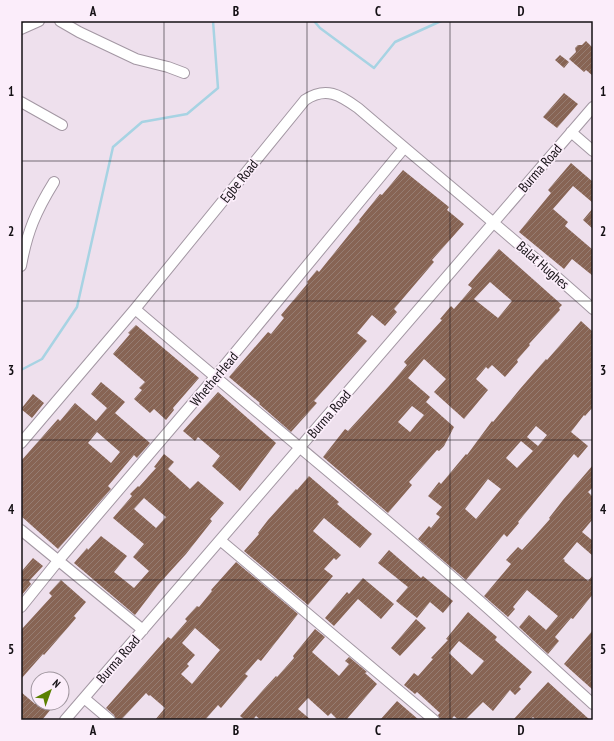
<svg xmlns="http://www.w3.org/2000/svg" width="614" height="741" font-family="'PT Sans Narrow',sans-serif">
<defs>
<pattern id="building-hatch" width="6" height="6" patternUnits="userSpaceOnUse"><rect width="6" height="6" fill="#876454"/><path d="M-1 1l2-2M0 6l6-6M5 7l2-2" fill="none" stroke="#967d72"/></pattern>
</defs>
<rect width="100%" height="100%" fill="#eee0ed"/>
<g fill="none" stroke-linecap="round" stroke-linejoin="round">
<path stroke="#a7d3e3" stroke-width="2.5" d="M314,21L320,28L374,68L395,42L441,21
M21,370L42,359L77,307L113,147L142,122L187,114L218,88L213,21"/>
</g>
<path fill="url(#building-hatch)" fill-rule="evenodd" d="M586,41L593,48V76L586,70L584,72L569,59L576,52L575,48L578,45H582Z
M560,55L569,62L564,68L555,60Z
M564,93L578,104L557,128L543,117Z
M571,163L593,182V203L573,186L553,209L568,222L565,226L593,250V276L572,259L564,269L519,232L551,193L548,190Z
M403,170L449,207L447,210L464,224L432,260L434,262L394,309L397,312L385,326L372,315L357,333L367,341L314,401L317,403L291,432L259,404L260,403L229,377L268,332L271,334L284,318L281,315L308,283L307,282L317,270L319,272L360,221L359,220L380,194L382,195Z
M593,208V229L583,220Z
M499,249L562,305L559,308L560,310L529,344L530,345L517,360L518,362L505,377L492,365L488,369L486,367L476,379L488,390L464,419L434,392L446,379L424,359L408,378L430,397L426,402L454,427L444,446L439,451L437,450L409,482L412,485L388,513L323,457L345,429L348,431L389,386L407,365L404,362L442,320L440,319L451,306L454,309L472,288L468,285ZM490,282L512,301L498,318L474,299ZM412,406L424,415L410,432L398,422Z
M581,321L593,332V407L585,416L584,415L571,432L588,446L578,458L574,454L518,522L519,523L507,537L504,534L466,580L418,539L429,526L431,528L440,517L436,514L442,507L428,496L439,482L441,484L466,454L467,455L492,421L493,422L520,389L546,359L547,360ZM536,426L547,435L538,446L527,437ZM521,441L533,451L517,468L506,458ZM488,479L501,489L476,519L465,509Z
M136,325L199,378L173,408L174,410L166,420L154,409L150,413L134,399L142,390L139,388L145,382L113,354L130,334L128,333Z
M101,382L125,402L115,413L150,443L137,458L134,455L108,486L111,489L58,549L21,516V461L58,419L60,421L75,403L96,421L107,408L91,394ZM97,432L120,452L111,463L88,443Z
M218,392L276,443L240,491L212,466L220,456L198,437L195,441L183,431Z
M33,394L44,403L32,418L21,409Z
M164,454L174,462L168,469L190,489L198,481L224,503L210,519L212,521L186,554L158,585L135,615L74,563L87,548L88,550L101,536L127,556L114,572L134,588L149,571L133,557L144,544L113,518L132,496L130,494L138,486L139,487L156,468L154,467ZM144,498L166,517L156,528L134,509Z
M593,465V487L588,492L593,497V519L582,532L593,541V556L577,542L563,559L565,560L564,561L588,581L593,575V594L573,619L571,618L555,637L559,641L548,654L519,627L529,615L546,630L558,616L527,590L513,607L515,609L508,617L484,596L511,564L506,560L518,547L522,550L534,537L550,519L549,518L563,500Z
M309,476L339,502L337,504L372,534L360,548L324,518L313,531L341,555L336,560L334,558L324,569L333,576L308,605L244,551L259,534L258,533L268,520L296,489L297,490Z
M389,550L421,578L423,576L453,601L443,613L430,602L417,618L396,601L408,587L378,563Z
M33,558L43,566L29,581L31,584L21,596V572Z
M236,562L298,614L261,661L258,659L245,674L248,676L221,708L218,705L205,720H155L165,708L150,695L149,696L146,693L121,720H116L114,715L106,708L168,637L171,639L187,621L185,619L197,606L199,607L212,591L211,590ZM195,628L220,650L192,684L181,674L189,666L187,664L195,655L182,643Z
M363,578L394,604L381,619L358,599L334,626L325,618L347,592L349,594Z
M61,580L86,602L74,616L76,618L64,632L44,655L43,654L21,679V630L52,596L49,593Z
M468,612L497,637L495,640L532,672L519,687L521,689L515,695L510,690L493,711L483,702L465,720H459L454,716L451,720H440L438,715L440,713L417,692L415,694L404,685L414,673L418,676L433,659L431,658L448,640L446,639ZM459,641L484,661L472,675L449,653Z
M416,619L426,628L400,656L391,648Z
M315,629L325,637L312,652L339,676L349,664L345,661L349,657L367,672L365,673L377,684L346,720H338L331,713L328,716L308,698L298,709L311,720H261L256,716L253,720H245L240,716L263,690L276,676L277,677L294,658L293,656Z
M593,630V690L564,664Z
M548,682L590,720H536L533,717L530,720H513Z
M21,692L35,704L36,703H56L42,720H21Z
M397,701L419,720H380Z"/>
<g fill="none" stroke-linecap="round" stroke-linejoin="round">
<g stroke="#a397a3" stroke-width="12">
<path id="minor" d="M60,21L79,32L136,59L168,67L184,73
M21,29L39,21
M21,102L62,125
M571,132L593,151
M21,266C27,232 36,211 54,182
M135,309C247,405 363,498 474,596C514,631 553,668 593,704
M21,443L135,309L305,100C326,86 340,95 358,108C436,175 516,240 593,309
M21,530L143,630
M220,540L434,720
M21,607L58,561L215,377L404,148
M84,698L110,720
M65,720L593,107"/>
</g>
<use href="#minor" stroke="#fff" stroke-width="10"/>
</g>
<path fill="none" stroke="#141014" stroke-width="1" stroke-opacity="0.55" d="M164,21V720M307,21V720M450,21V720M21,161H593M21,301H593M21,440H593M21,580H593"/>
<g text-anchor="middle" stroke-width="3.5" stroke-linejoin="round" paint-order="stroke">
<g font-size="14" fill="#141014" stroke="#fbedfa">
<text transform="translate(540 168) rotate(-49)" y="5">Burma Road</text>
<text transform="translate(239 181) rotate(-51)" y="5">Egbe Road</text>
<text transform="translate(543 265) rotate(41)" y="5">Balat Hughes</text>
<text transform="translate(214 379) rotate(-50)" y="5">WhetherHead</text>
<text transform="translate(329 414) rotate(-49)" y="5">Burma Road</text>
<text transform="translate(118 659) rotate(-49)" y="5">Burma Road</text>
</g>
</g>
<rect width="614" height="741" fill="none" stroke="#fbedfa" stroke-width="44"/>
<g transform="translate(50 691) rotate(41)"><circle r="19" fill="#fbedfa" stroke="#9f959e"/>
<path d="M0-3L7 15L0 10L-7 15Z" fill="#5b8100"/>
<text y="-6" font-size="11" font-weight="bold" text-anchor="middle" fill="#141014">N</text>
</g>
<rect x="22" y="22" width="570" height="697" fill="none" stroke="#141014" stroke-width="1.5"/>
<g font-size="13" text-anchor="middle" font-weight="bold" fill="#141014">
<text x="93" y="16">A</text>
<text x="236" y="16">B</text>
<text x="378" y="16">C</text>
<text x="521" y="16">D</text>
<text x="11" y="96">1</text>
<text x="603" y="96">1</text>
<text x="11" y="236">2</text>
<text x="603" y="236">2</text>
<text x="11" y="375">3</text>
<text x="603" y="375">3</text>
<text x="11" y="514">4</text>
<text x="603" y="514">4</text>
<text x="11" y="654">5</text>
<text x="603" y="654">5</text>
<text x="93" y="735">A</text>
<text x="236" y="735">B</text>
<text x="378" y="735">C</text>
<text x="521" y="735">D</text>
</g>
</svg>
